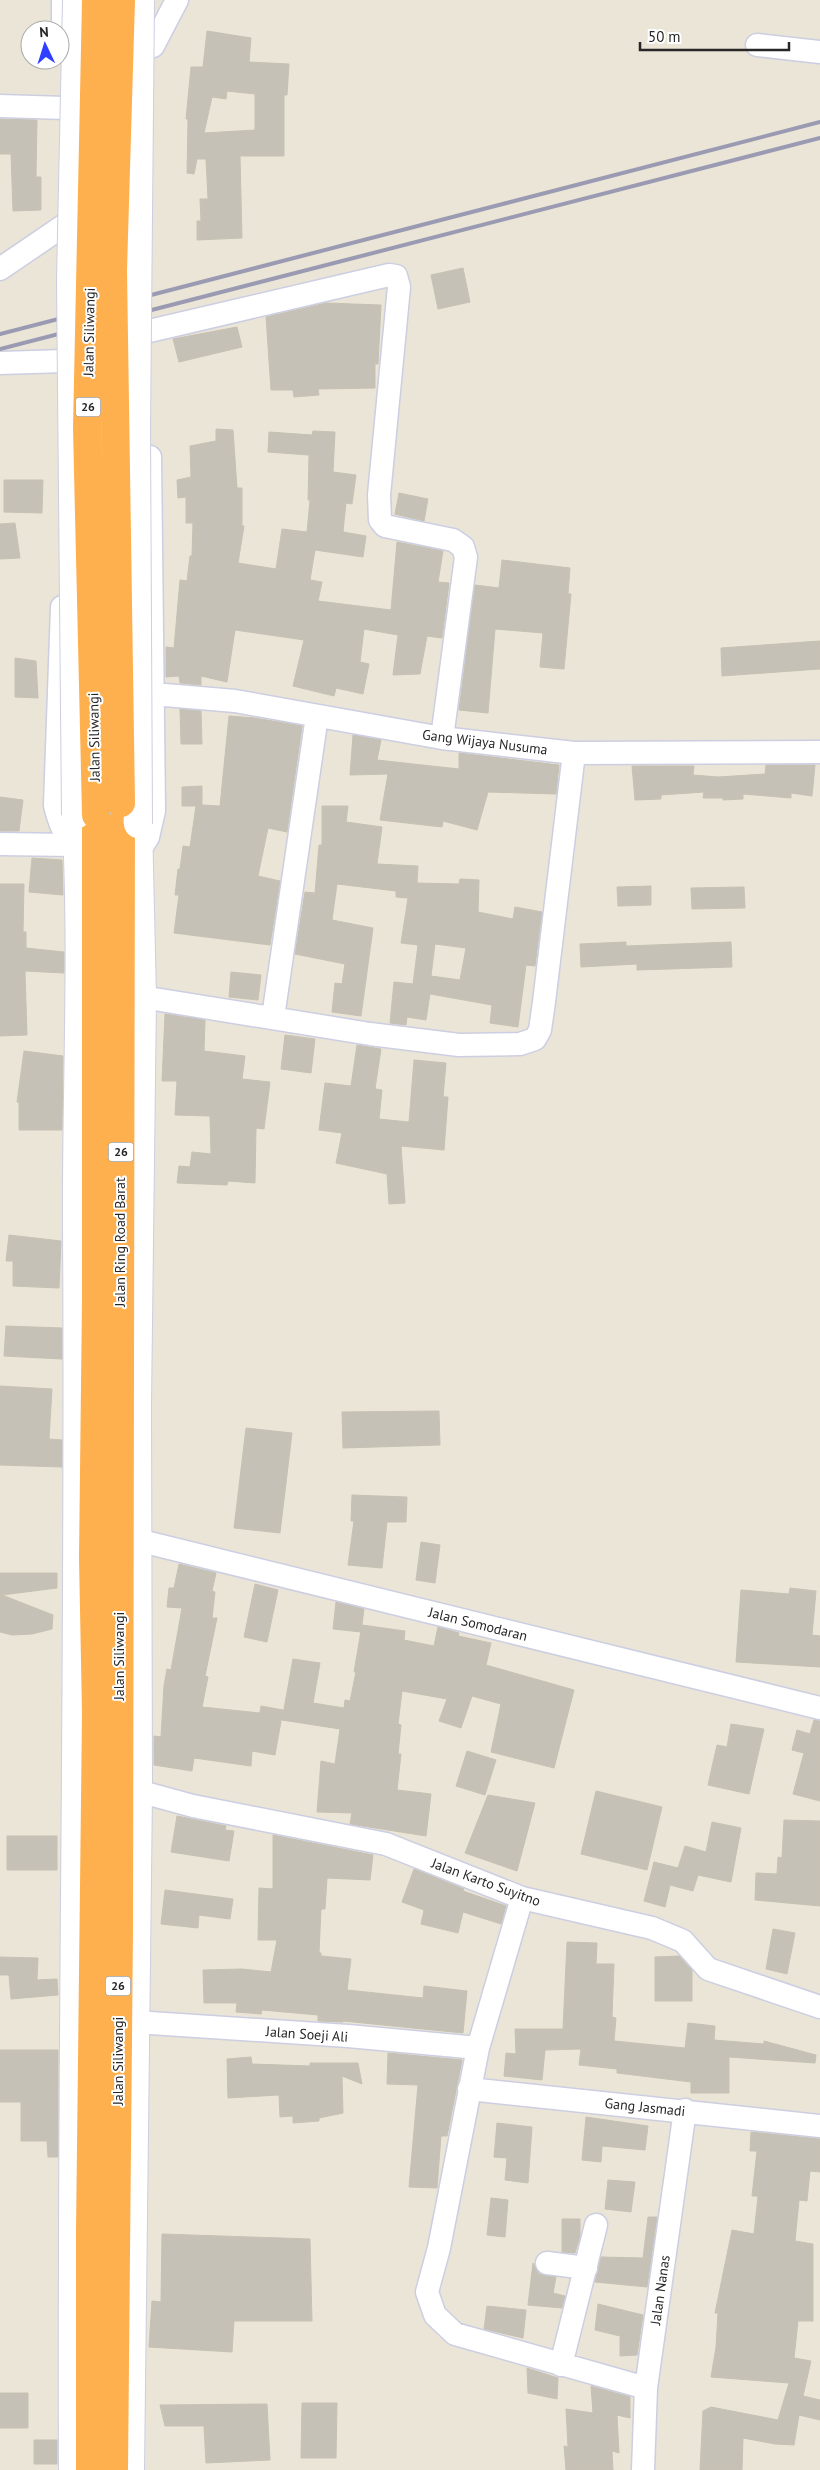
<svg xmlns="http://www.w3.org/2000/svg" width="820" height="2470" font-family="'PT Sans',sans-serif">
<rect width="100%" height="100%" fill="#ebe5d7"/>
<path fill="#c6c1b7" stroke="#c6c1b1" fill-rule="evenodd" d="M207,31L251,38L249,62L289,64L287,95H284V156H240L242,238L197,240V221H201L200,199H208L206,159H197L194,174L187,173L188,119H186L191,67H203ZM227,91L255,94V130L204,133L212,97L226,99Z
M0,119L37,120L36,177H41V210L13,211L11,154H0Z
M463,268L470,302L438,309L431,275Z
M326,303L381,305L378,364H375V388L318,389L319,395L294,397L293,390H271L266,317Z
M237,327L242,347L179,362L173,339Z
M216,429L233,430L237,488H242V526H244L238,563L276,569L282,529L307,532L310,500H308L309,455L268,452L269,432L312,435L313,431L335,432L333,472L356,475L352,504L346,503L343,532L366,536L363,557L315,550L310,580L322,582L318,601L391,610L397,542L443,551L438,582L449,583L442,638L427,636L420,674L393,675L398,635L364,629L360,662L369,664L363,694L336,688L334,696L293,686L304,640L235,630L227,682L201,676V685L180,683L179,676L166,677V647L174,648L180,580L187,581L190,556H192L193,523H186V497L178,498L177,480L191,477L190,446L216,441Z
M4,480H43L42,513L4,512Z
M399,493L428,499L424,521L395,514Z
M15,523L20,558L0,559V524Z
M502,560L570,568L568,594H571L564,669L540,667L543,633L495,629L488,713L459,710L475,585L499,588Z
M820,641V669L722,676L721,648Z
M15,658L36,661L38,698L15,697Z
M180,709L201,711L202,744H181Z
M229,716L255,718L302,726L287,832L268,828L258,876L280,881L270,945L174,933L179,895H175L178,869H180L183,846L190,847L196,806H182V787L202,786V805L220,806Z
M353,735L381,740L377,760L459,769V753L559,765L556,794L488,792L477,830L443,821L442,827L380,820L388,774L350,775Z
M766,765H815L812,796L791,793V798L743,794V799L723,800V798H703L704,792L661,795V799L635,800L632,766H694L693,775L718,777L765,774Z
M0,797L23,800L19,831H0Z
M322,806H348L346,822L382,827L377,864L418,866L417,883L459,884L460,879L479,880L478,912L513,919L515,907L542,912L535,966L526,965L518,1027L490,1023L492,1005L430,994L426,1020L407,1017L406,1025L390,1023L394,982L413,984L418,945L401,943L408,898L396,897V891L337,884L332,920L373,928L361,1016L332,1012L335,983L342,984L345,964L295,954L305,892L315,893L319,845H322ZM435,944L466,948L460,980L431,976Z
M32,858L62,860L63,895L29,892Z
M0,884H24L23,932H26V948L64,952V973L25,971L27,1035L0,1036Z
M651,886V905L618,906L617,887Z
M744,887L745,908L692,909L691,888Z
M626,942V946L731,942L732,967L637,970V964L581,967L580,944Z
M231,972L261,975L258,1000L229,997Z
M165,1014L205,1020L204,1051L245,1056L242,1079L270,1082L264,1129L256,1128L255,1183L228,1181L227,1185L177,1183L179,1166L190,1167L192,1152L211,1154L210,1116L175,1115L177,1081H162Z
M285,1035L315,1039L311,1073L281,1069Z
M357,1045L381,1049L375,1089L382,1090L379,1119L409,1122L414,1060L446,1063L443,1097H448L444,1150L401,1146L405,1203L389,1204L387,1174L336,1163L342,1133L319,1130L325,1083L351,1086Z
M24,1051L63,1056L62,1130H19V1102H17Z
M9,1235L61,1241L59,1288L13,1286V1261H6Z
M6,1326L62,1328V1359L4,1356Z
M0,1386L52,1389L49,1439L62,1440V1467L0,1465Z
M439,1411L440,1445L343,1448L342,1412Z
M246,1428L292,1433L280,1533L234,1528Z
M352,1495L407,1497L406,1522H387L382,1568L348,1565L354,1521H351Z
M421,1542L440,1545L435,1583L416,1580Z
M179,1564L216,1573L212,1591L215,1592L212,1618H217L205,1676L208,1677L202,1707L260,1713L261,1706L283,1710L275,1755L252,1751L251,1766L194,1758L192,1771L154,1765V1736L161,1737L164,1686L167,1669L171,1670L182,1608L167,1607L169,1588H174Z
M0,1573H57V1588L2,1595L53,1615L52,1629L32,1634L12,1635L0,1632Z
M255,1584L278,1590L267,1642L244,1637Z
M790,1588L816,1591L812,1635L820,1636V1667L736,1662L741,1590L789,1594Z
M336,1602L364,1609L361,1632L333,1629Z
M362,1625L405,1631L404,1640L434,1646L438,1627L459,1633L458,1636L491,1643L486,1665L574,1690L554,1768L491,1752L501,1704L472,1696L461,1728L439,1721L447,1699L402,1691L398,1724L401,1725L398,1754H401L397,1790L431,1794L426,1836L350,1824L352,1813L317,1812L321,1761L335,1764L340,1729L282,1720L293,1659L320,1663L313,1703L344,1708L345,1700L350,1701L356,1672H354Z
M814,1720L820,1721V1801L793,1794L804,1753L792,1750L797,1730L810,1734Z
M731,1724L764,1729L749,1794L708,1785L717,1745L727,1747Z
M467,1751L496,1760L485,1795L456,1786Z
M596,1791L662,1807L647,1870L581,1854Z
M488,1795L535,1803L517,1871L465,1853Z
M177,1816L226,1826L225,1830L234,1831L229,1861L171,1852Z
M784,1820L820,1821V1906L755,1900L756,1873L777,1874L778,1857L782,1858Z
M712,1822L741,1828L731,1882L698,1875L693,1891L670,1885L665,1907L644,1901L654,1862L678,1868L685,1846L706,1852Z
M273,1835L373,1855L370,1880L327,1878L325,1909H321L319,1953H321V1956L351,1959L347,1990L423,1998L424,1986L467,1991L463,2033L343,2021V2022L318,2021V2015L262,2010L261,2014L236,2012L237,2003H204L203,1970L242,1969L271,1972L277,1940H258L259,1888L273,1889Z
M7,1836H57V1870H7Z
M414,1869L464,1889L463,1891L506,1906L501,1924L463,1912L458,1933L421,1924L424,1910L402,1902Z
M165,1890L233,1899L230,1919L199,1915L198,1928L161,1924Z
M773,1929L795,1933L787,1974L766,1969Z
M567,1942L597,1943L596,1964H614L612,2017L616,2018L614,2041L685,2048L688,2023L715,2026L714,2040L764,2044V2041L816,2055L815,2063L729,2057V2093H691V2082L617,2073V2069L579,2065L581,2049L545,2050L542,2080L504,2076L506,2053L516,2054L515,2029H563Z
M679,1956L692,1970V2001H655V1957Z
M0,1957L38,1958L37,1980L57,1979L58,1995L11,1999L9,1975H0Z
M0,2050H58V2157H48L47,2141H21V2102H0Z
M388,2053L462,2060L447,2136H441L437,2188L409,2187L418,2085L387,2084Z
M251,2057L252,2064L310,2066V2063H358L362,2084L342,2076L343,2113L319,2118V2121L293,2123V2116L280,2117L279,2095L228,2098L227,2059Z
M586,2117L648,2126L645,2150L602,2146L601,2162L582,2160Z
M497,2123L532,2127L528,2183L505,2180L507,2158L494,2157Z
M751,2132L820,2139V2172L810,2171L807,2201L799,2200L795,2241L813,2244V2321H798L794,2358L811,2361L803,2396L820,2400V2420L799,2415L794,2445L775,2444L743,2438L742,2470H700L703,2411L711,2407L778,2420L789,2383L711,2377L716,2347L718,2313H715L732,2230L754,2234L758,2196H752L757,2151H750Z
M608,2180L635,2182L631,2212L605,2209Z
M491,2198L508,2200L505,2237L487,2235Z
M648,2217H657L647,2287L595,2282L601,2257L643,2258Z
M562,2219H580V2236L575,2253L562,2252Z
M162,2234L310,2239L312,2321H234L232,2352L149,2347L152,2301L161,2302Z
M533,2263L539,2274L556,2277L553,2293L565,2296L562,2308L528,2305Z
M598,2304L643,2315L637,2355L620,2356V2336L595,2330Z
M487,2306L526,2310L523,2338L484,2329Z
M527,2368L558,2378L557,2399L528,2393Z
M591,2386L630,2397V2418L617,2415L619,2453L612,2451L613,2470H566L564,2446L568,2447L566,2409L593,2413Z
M0,2393H28V2428H0Z
M302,2403H337L336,2458H301Z
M267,2404L270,2460L206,2463L204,2426H165L160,2405Z
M34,2440H57V2464H34Z"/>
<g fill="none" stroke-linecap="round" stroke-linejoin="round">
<g stroke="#cccee2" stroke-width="25">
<path id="street" d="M63,0V48
M757,45L820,52
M153,46L177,0
M0,106L65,108
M0,269L66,224
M122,340L145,332L389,275L396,276L399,287L379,495L380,520L385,526L453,540L463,547L466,557L442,738
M0,363L65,361L88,352
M62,607L55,805C58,820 67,842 79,853
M153,694L235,701L442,738L574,753L820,752
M0,844L72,845
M141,848L148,837L154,811L150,457
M142,997L370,1034L459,1045L520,1044L535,1039L540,1030L544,1002L574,753
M273,1017L317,716
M137,1540L820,1708
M138,1791L193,1806L386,1844L522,1898L652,1928L683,1941L708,1969L820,2007
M522,1898L478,2048L439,2248L427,2292L435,2315L455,2334L646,2388
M135,2022L348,2036L478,2048
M469,2089L820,2126
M547,2263L586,2268
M561,2365L596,2225
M643,2470L646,2388L685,2110"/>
</g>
<g stroke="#cccee2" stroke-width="30">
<path id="secondary" d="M73,2470C71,2057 80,1644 77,1230C76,1092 84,953 76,815
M130,2470L138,1791L137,1405L142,997L138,824"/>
</g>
<g stroke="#cbcbcb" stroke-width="30">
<path id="highway" d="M90,2470V2233L96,1713L93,1558L96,1300V815
M114,2470L119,1930L121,803"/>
</g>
<use href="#street" stroke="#fff" stroke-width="22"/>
<use href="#secondary" stroke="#fff" stroke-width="28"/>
<use href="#highway" stroke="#ffb04e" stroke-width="28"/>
<path stroke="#9a9ab3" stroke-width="4" d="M0,334L820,122
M0,349L820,138"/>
<g stroke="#cccee2" stroke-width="30" stroke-linecap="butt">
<path id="secondary-bridge" d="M76,815L71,280L77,0
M138,824L136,429L140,0"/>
</g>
<g stroke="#cbcbcb" stroke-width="30" stroke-linecap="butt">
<path id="highway-bridge" d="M96,0L87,428L96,815
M121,0L113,270L121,803"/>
</g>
<use href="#secondary-bridge" stroke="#fff" stroke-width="28"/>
<use href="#highway-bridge" stroke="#ffb04e" stroke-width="28"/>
</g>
<g text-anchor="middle" stroke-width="4" stroke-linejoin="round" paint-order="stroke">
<g fill="#fff" stroke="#686868" stroke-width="1">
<rect x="75.5" y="397.5" width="25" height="19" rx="4"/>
<rect x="108.5" y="1142.5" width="25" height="19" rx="4"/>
<rect x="105.5" y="1976.5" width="25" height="19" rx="4"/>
</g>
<g font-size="12" font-weight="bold" fill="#272727">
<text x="88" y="411">26</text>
<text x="121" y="1156">26</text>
<text x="118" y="1990">26</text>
</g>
<g font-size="14" fill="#272727" stroke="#fff">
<text transform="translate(89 332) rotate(-89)" y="5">Jalan Siliwangi</text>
<text transform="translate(94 737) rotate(-91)" y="5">Jalan Siliwangi</text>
<text transform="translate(485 742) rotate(7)" y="5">Gang Wijaya Nusuma</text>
<text transform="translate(120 1242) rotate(-90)" y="5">Jalan Ring Road Barat</text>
<text transform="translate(478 1624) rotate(14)" y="5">Jalan Somodaran</text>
<text transform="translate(119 1656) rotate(-90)" y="5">Jalan Siliwangi</text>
<text transform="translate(486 1882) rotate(20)" y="5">Jalan Karto Suyitno</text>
<text transform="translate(307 2034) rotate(4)" y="5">Jalan Soeji Ali</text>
<text transform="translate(118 2061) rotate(-90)" y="5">Jalan Siliwangi</text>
<text transform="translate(645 2107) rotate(6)" y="5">Gang Jasmadi</text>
<text transform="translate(660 2290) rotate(-82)" y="5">Jalan Nanas</text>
</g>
</g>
<g transform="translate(45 45) rotate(356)"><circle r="24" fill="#ffffff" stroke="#a9a9a9"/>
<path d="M0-4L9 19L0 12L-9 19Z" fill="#303eff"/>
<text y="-8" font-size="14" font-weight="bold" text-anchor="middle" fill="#272727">N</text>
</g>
<path d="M640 42v8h149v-8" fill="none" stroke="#272727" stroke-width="2.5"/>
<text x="648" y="42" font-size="15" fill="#272727" stroke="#ffffff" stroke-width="4" paint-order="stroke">50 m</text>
</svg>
